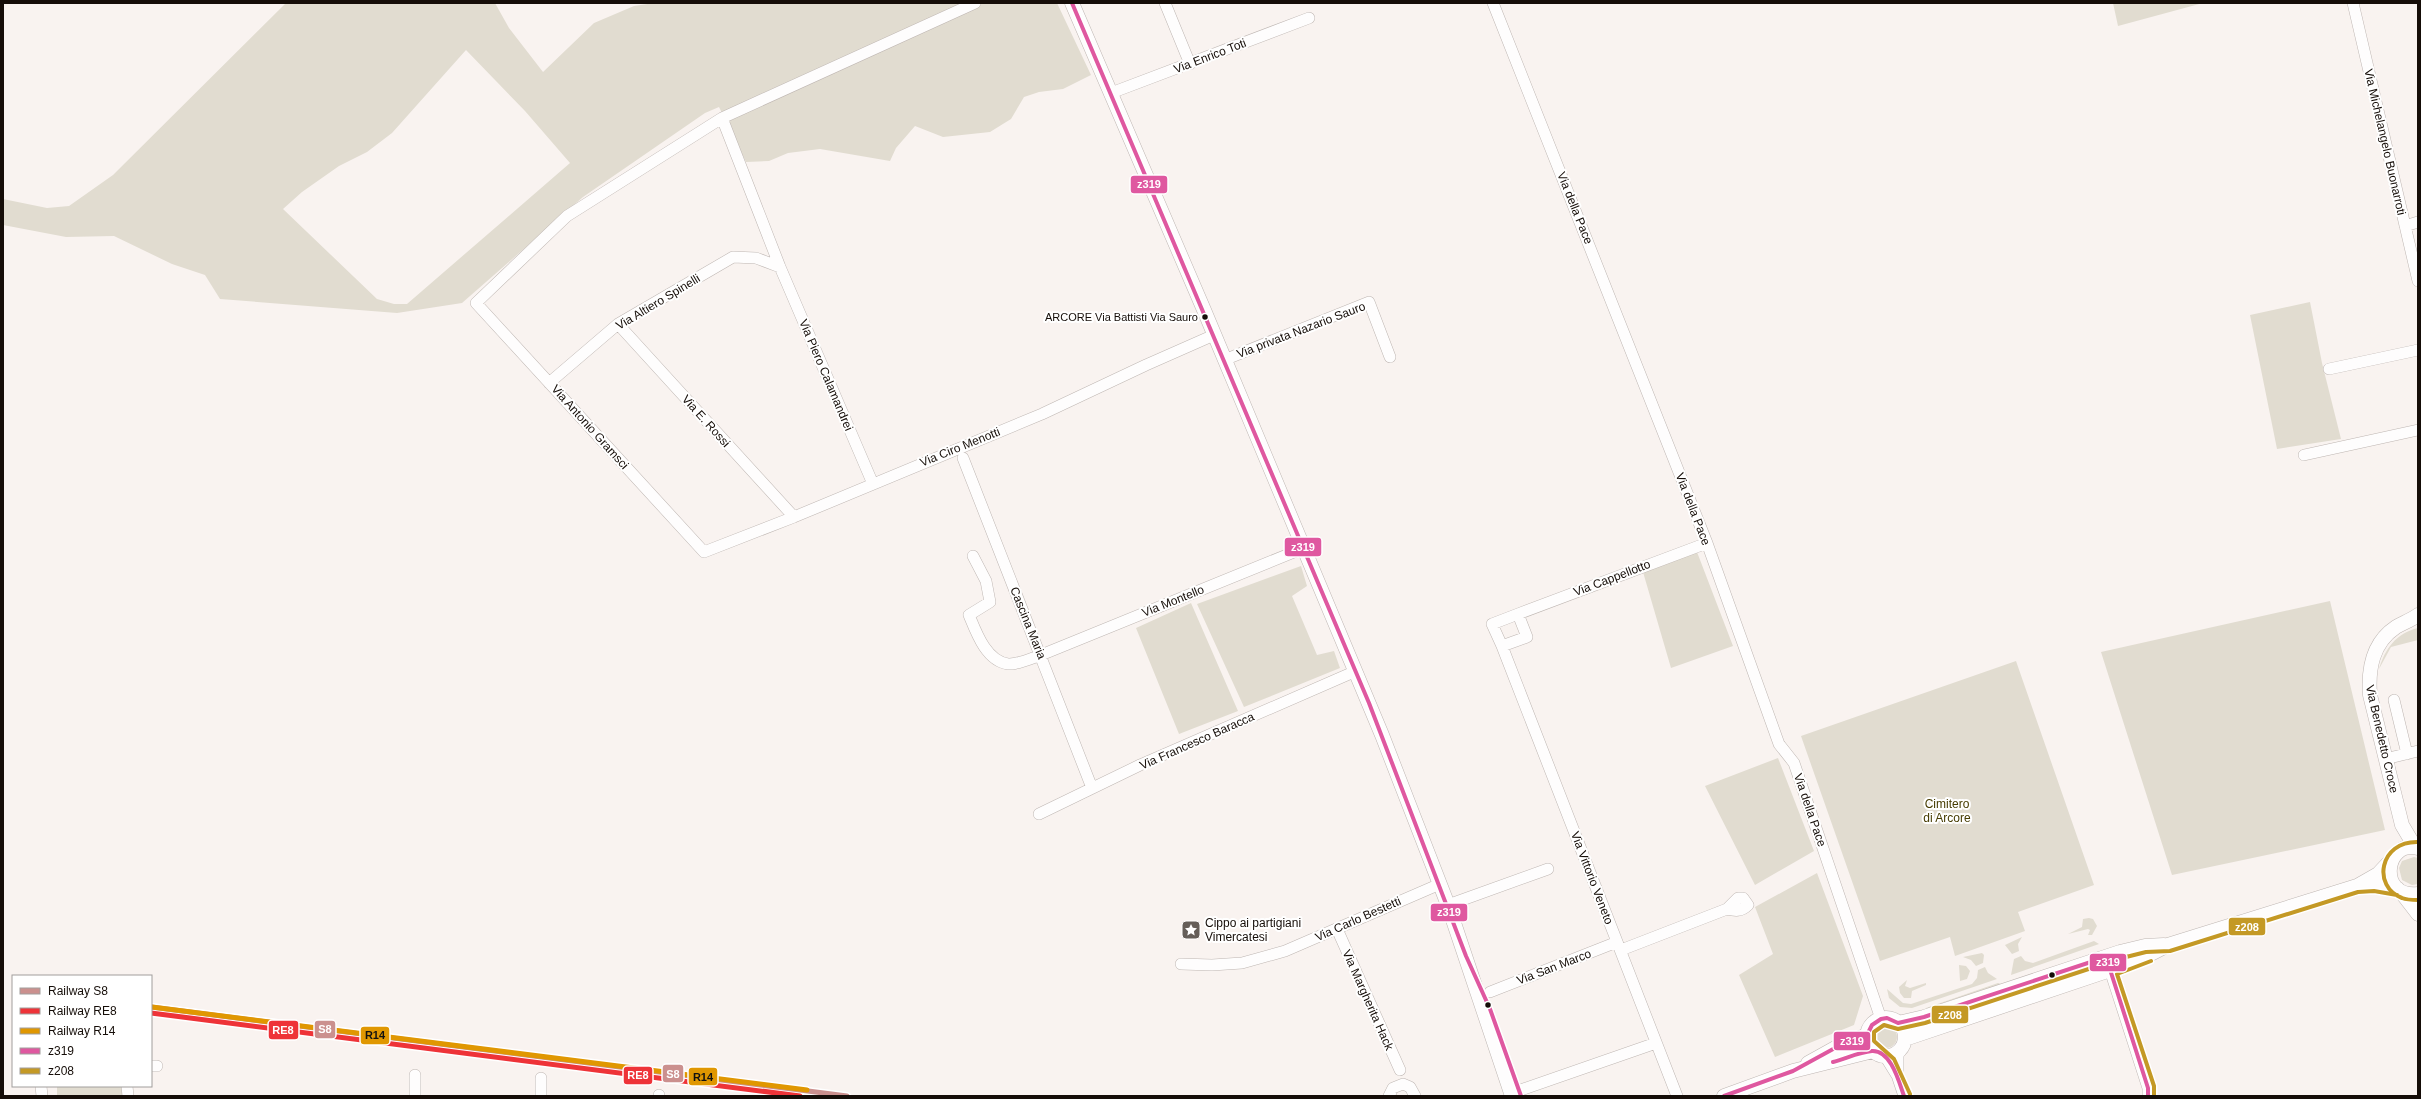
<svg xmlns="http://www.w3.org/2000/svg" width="2421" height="1099" font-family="Arial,sans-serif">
<rect width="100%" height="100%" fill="#f9f3f0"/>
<path fill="#e1dcd0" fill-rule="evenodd" d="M286,3H495L509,28L543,72L594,23L634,6L654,3H1057L1091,75L1063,89L1039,92L1024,97L1011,119L990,132L943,137L915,126L896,148L890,161L820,149L788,153L769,161L746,162L719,107L705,113L583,197L462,303L397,313L220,299L205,275L172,264L114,236L66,237L3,225V199L47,208L69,206L113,175ZM466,50L525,111L570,163L407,304H394L377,299L283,209L302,192L339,166L367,152L392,133Z
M2113,3H2203L2118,26Z
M2310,302L2322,363L2341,439L2277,449L2250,315Z
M1697,552L1733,646L1671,668L1643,572Z
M1301,566L1307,586L1292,596L1317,655L1334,651L1340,668L1244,707L1197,604Z
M2330,601L2385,830L2172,875L2101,652Z
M1191,603L1238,711L1179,734L1136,628Z
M2418,628V640L2391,647L2379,669C2385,649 2396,633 2418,628Z
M2016,661L2094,885L2018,912L2025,931L1955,956L1950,937L1880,961L1801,736Z
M1778,758L1814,851L1755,885L1705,786Z
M2414,857L2418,858V884L2412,885L2402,880L2399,868L2402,861Z
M1817,873L1863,996L1854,1025L1775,1057L1739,975L1773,954L1755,907Z
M2089,918L2093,919L2097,926L2092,935H2088L2090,930L2088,929L2068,934L2082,927L2083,919Z
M2022,937L2018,944L2019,951L2012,954L2005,945Z
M2094,941L2099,944L2011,975L2014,959L2021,956L2025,961L2033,963Z
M1982,953L1984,955L1983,963L1976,966L1971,960L1963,957Z
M1959,965L1966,966L1970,971L1967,979L1960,981Z
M1985,967L1988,973L1997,979L1912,1008L1900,1007L1889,998L1887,989L1903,1003L1911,1004L1972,984L1977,978L1978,970Z
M1907,980L1905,986L1910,988L1926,983V985L1912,991L1911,998H1904L1900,993L1899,987Z
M1998,983L2001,984L1928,1012L1926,1008Z
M1875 1037a11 11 0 1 1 22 0a11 11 0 1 1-22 0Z
M57,1086H124V1096H57Z"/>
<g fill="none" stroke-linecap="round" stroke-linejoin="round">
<g stroke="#beb6b2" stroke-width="12">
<path id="minor" d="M975,3L722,118L567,216L476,303L704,552L794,517L1042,414L1146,365L1214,335
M1165,3L1190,64
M1493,3L1707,543L1779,744L1794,763L1881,1019
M2353,3L2418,281
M1111,93L1309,18
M722,118L780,267L873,484
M2405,226L2418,222
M618,324L794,517
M1224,360L1369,302L1390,357
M2329,369L2418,350
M549,383L618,324L733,257L756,258L780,267
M2304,455L2418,430
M963,458L1092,788
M973,556L986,581L990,602L969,615C976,632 986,661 1008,664C1017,665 1032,658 1041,655L1304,548
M1518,614L1527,637L1502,646L1492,624L1518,614L1707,543
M1502,646L1677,1096
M2394,700L2407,754
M2385,759L2418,751
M1039,814L1140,765L1356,671
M1448,905L1548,869
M1337,929L1400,1070
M1621,950L1727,909C1735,911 1741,912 1748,905L1743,898H1738L1727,909
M1181,964L1212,965L1242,963L1285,951L1440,884
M2110,970L2148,1088V1096
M1490,992L1617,942
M1898,1052V1078L1904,1096
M1885,1056L1898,1077
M151,1066H157
M415,1075V1096
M41,1086L42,1096
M127,1086L128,1096
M1512,1093L1656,1043
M541,1096V1078
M659,1096V1095
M1389,1096L1393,1088L1403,1084L1410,1087L1415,1096"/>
</g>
<g stroke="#beb6b2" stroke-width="15">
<path id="tertiary" d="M1072,3L1204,310L1382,735L1448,905L1512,1096
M2415,847L2402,825L2370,695C2368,669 2372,643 2396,627C2403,623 2411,620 2418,615
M2418,848C2384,839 2377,899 2418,894
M2358,886L2374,885L2398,889
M2401,892L2418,914
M1867 1037a19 19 0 1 1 38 0a19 19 0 1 1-38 0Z
M1898,1023L1924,1017L2120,952L2145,946L2164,945
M1905,1039L2137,961L2168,945L2357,886L2378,874L2392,859
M1808,1063L1835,1048L1867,1035
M1724,1096L1793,1071L1873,1051"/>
</g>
<use href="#minor" stroke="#fefdfd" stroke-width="11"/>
<use href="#tertiary" stroke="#fefdfd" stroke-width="14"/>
<g stroke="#fff" stroke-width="7">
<path id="bus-1" d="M1072,3L1369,703L1466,956L1490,1009L1521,1096
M1833,1062C1845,1059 1859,1052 1872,1051C1891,1050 1899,1082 1904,1096
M1724,1096L1793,1071L1835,1048L1867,1035L1872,1025L1881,1019L1887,1018L1898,1023L1924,1017L2106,957L2148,1088V1096"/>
</g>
<g stroke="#fff" stroke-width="7">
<path id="bus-2" d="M2418,900C2413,900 2407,900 2402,898C2372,887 2379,841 2418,842
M2151,961L2117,974L2154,1086V1096
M1910,1094L1894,1059L1874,1041V1032L1884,1025L1898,1029L1925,1023L2122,958L2146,952L2170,951L2358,892L2374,891L2397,895"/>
</g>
<use href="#bus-1" stroke="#df58a0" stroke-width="4"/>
<use href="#bus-2" stroke="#c49925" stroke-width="4"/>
<g stroke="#fff" stroke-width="8">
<path id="rail-1" d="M151,1007L847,1096"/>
</g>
<g stroke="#fff" stroke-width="8">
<path id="rail-2" d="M151,1013L800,1096"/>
</g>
<g stroke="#fff" stroke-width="8">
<path id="rail-3" d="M152,1007L807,1090"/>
</g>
<use href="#rail-1" stroke="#cb908e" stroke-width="5"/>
<use href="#rail-2" stroke="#ee3338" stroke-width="5"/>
<use href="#rail-3" stroke="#e09701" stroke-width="5"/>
</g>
<defs>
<g id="sight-square" transform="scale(1)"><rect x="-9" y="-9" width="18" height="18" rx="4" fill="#655e59" stroke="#fff"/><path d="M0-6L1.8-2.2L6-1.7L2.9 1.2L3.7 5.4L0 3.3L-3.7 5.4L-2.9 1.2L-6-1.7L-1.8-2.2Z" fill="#fff"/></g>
</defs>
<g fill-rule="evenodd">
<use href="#sight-square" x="1191" y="930"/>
</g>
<g fill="#150d08" stroke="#fff" stroke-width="1.5">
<circle cx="1205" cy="317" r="3.5"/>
<circle cx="2052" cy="975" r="3.5"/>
<circle cx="1488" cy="1005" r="3.5"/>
</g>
<g text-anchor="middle" stroke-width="4" stroke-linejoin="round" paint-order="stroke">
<g font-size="11" fill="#150d08" stroke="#fff" text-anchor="end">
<text x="1198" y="321">ARCORE Via Battisti Via Sauro</text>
</g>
<g font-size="12" fill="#150d08" stroke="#fff">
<text transform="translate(1210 56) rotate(-21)" y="4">Via Enrico Toti</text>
<text transform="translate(2385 142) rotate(77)" y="4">Via Michelangelo Buonarroti</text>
<text transform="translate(1575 208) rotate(68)" y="4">Via della Pace</text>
<text transform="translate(658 302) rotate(-31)" y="4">Via Altiero Spinelli</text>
<text transform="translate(1301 330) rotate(-21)" y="4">Via privata Nazario Sauro</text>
<text transform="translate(826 375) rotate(67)" y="4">Via Piero Calamandrei</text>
<text transform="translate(706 421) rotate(48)" y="4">Via E. Rossi</text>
<text transform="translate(590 427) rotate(48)" y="4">Via Antonio Gramsci</text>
<text transform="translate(960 447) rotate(-22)" y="4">Via Ciro Menotti</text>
<text transform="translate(1693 509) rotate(69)" y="4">Via della Pace</text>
<text transform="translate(1612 578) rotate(-21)" y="4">Via Cappellotto</text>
<text transform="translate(1173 601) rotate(-22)" y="4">Via Montello</text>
<text transform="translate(1028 623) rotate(68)" y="4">Cascina Maria</text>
<text transform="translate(2382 739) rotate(77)" y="4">Via Benedetto Croce</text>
<text transform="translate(1197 741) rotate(-24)" y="4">Via Francesco Baracca</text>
<text transform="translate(1810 810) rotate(71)" y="4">Via della Pace</text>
<text transform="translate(1592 878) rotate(69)" y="4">Via Vittorio Veneto</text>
<text transform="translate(1358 919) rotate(-24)" y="4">Via Carlo Bestetti</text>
<text transform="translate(1554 967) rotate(-21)" y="4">Via San Marco</text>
<text transform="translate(1368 1000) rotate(66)" y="4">Via Margherita Hack</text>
</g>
<g font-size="12" fill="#463c02" stroke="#fff">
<text x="1947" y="808">Cimitero<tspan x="1947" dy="14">di Arcore</tspan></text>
</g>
<g font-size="12" fill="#150d08" stroke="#fff" text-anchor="start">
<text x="1205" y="927">Cippo ai partigiani<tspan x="1205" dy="14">Vimercatesi</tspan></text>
</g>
</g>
<g stroke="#fff" stroke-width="1.5">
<rect x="1130" y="175" width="38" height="19" rx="4" fill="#df58a0"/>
<rect x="1284" y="537" width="38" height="20" rx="4" fill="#df58a0"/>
<rect x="1430" y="903" width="38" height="19" rx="4" fill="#df58a0"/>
<rect x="2228" y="917" width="38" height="19" rx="4" fill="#c49925"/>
<rect x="2089" y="953" width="38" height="19" rx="4" fill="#df58a0"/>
<rect x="1931" y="1005" width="38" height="19" rx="4" fill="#c49925"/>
<rect x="314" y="1020" width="22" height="19" rx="4" fill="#cb908e"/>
<rect x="268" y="1020" width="31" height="20" rx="4" fill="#ee3338"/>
<rect x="360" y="1026" width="30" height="19" rx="4" fill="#e09701"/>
<rect x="1833" y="1031" width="38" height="20" rx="4" fill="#df58a0"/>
<rect x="662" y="1064" width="22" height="19" rx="4" fill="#cb908e"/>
<rect x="623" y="1066" width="30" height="19" rx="4" fill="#ee3338"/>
<rect x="688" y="1067" width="30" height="19" rx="4" fill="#e09701"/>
</g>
<g font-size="11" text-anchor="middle" font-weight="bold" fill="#fff">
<text x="1149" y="188">z319</text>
<text x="1303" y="551">z319</text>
<text x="1449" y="916">z319</text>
<text x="2247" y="931">z208</text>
<text x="2108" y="966">z319</text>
<text x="1950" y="1019">z208</text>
<text x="325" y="1033">S8</text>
<text x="283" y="1034">RE8</text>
<text x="1852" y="1045">z319</text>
<text x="673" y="1078">S8</text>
<text x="638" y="1079">RE8</text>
</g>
<g font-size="11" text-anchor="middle" font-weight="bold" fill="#111">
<text x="375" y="1039">R14</text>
<text x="703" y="1081">R14</text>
</g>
<rect width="2421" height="1099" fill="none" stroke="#150d08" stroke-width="8"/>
<rect x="12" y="975" width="140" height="112" fill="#ffffff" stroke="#a19e9c"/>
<rect x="20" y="988" width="20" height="6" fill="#cb908e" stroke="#a19e9c"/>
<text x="48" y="995" font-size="12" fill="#150d08">Railway S8</text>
<rect x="20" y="1008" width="20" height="6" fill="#ee3338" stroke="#a19e9c"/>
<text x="48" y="1015" font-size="12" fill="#150d08">Railway RE8</text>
<rect x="20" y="1028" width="20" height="6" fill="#e09701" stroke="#a19e9c"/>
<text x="48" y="1035" font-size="12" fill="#150d08">Railway R14</text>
<rect x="20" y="1048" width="20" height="6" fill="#df58a0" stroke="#a19e9c"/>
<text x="48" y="1055" font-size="12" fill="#150d08">z319</text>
<rect x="20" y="1068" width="20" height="6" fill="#c49925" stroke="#a19e9c"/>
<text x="48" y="1075" font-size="12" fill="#150d08">z208</text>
</svg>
